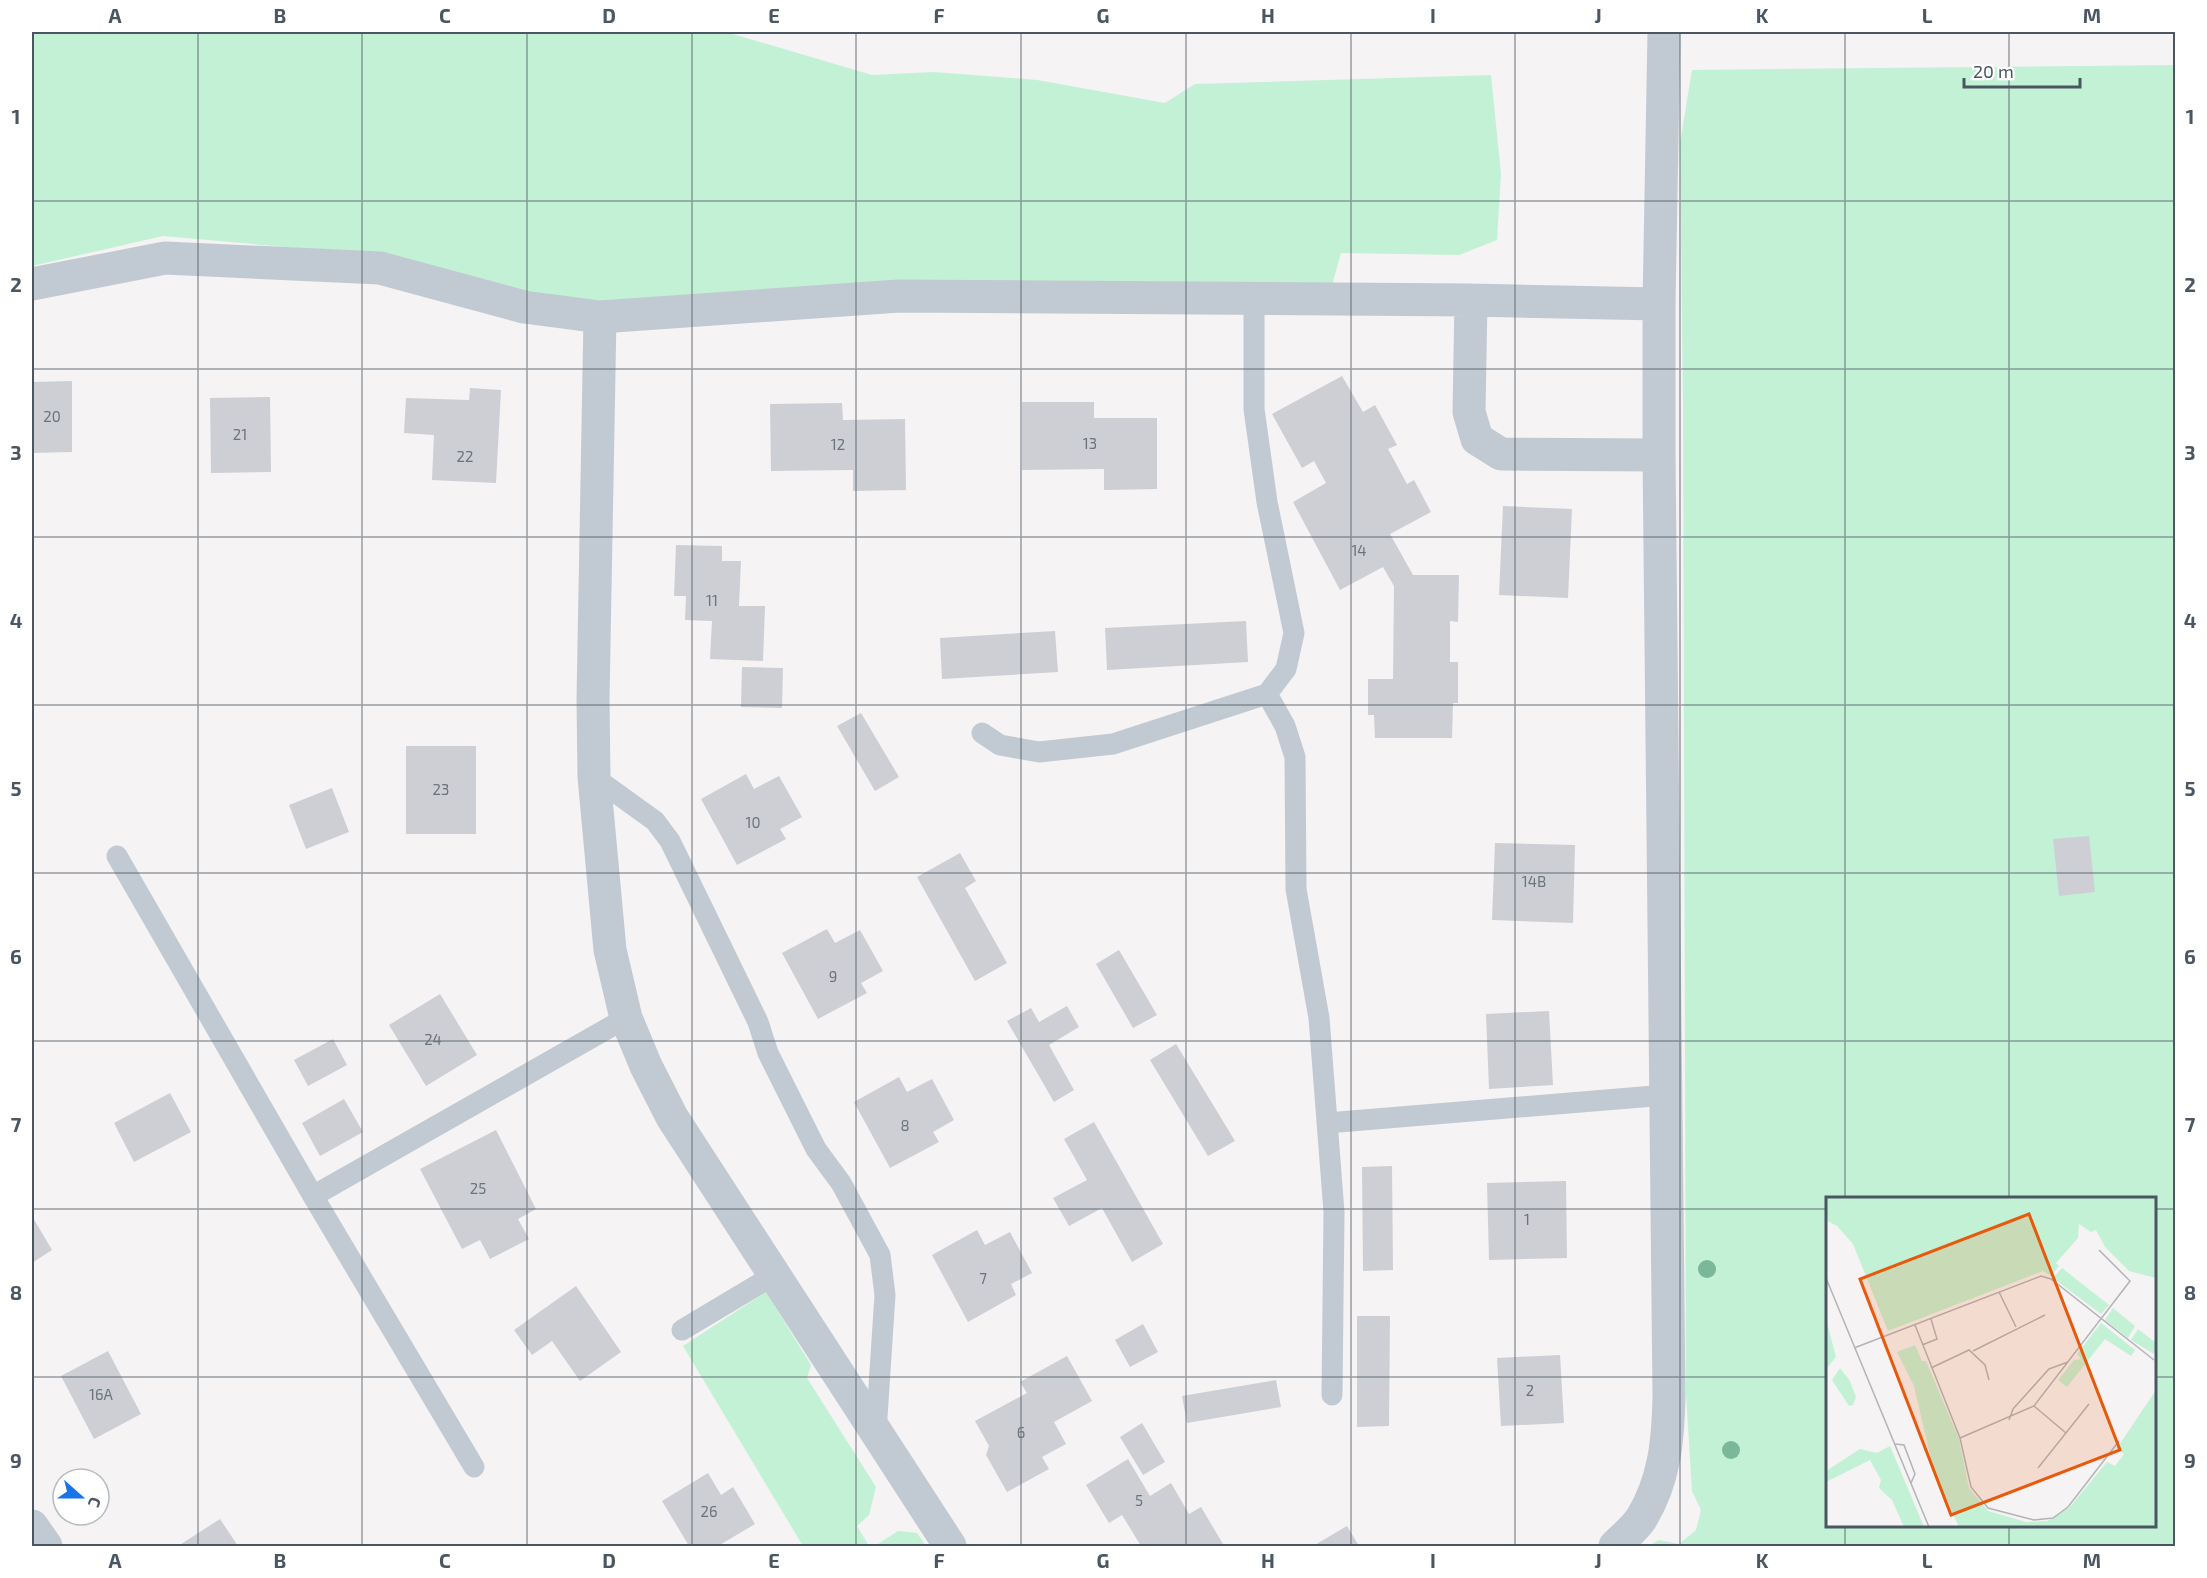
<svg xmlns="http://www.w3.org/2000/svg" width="2207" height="1578" font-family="'Exo 2',sans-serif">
<rect width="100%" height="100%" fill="#f5f3f3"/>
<path fill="#c3f1d5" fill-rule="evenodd" d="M32,32H726L872,75L934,72L1037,80L1165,103L1195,84L1491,75L1501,174L1497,240L1459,255L1341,253L1332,285L599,305L530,296L386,256L163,236L32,266Z
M2175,65V1546H1648L1659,1540L1679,1544L1696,1530L1701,1510L1692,1491L1686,1394L1683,401L1680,143L1692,70ZM1828,1198H2154V1526H1828Z
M766,1292L811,1365L807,1378L876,1487L869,1515L857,1526L869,1546H803L683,1346Z
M898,1531L917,1533L926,1546H875Z"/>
<path fill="#cdcfd5" d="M1342,376L1363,412L1375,405L1397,445L1388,449L1407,484L1414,480L1431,512L1390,534L1413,575H1459L1458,622L1450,621V662H1458V703H1453L1452,738H1375L1374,715H1368V679H1393L1394,586L1383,567L1340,590L1293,502L1326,483L1314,461L1302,468L1272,414Z
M72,381V452L32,453V382Z
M470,388L501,390L496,483L432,480L434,435L404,433L406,398L469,400Z
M270,397L271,472L211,473L210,398Z
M1022,402H1094V418H1157V489L1104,490V469L1022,470Z
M842,403L843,420L905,419L906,490L853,491V470L771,471L770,404Z
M1503,506L1572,509L1568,598L1499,595Z
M676,545L722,546V561H741L739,606H765L763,661L710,659L712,621L685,620L686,596H674Z
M1246,621L1248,662L1107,670L1105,628Z
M1055,631L1058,672L942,679L940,638Z
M742,667L783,668L782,708L741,707Z
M861,713L899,777L875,791L837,726Z
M406,746H476V834H406Z
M746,774L754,789L779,776L802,817L780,829L786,839L737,865L701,799Z
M332,788L349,832L306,849L289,805Z
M2089,836L2095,892L2059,896L2053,839Z
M1495,843L1575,845L1573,923L1492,920Z
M960,853L976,881L965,888L1007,963L975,981L917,877Z
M827,929L835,943L860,930L883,971L861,983L867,993L818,1019L782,953Z
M1119,950L1157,1015L1133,1028L1096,964Z
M440,994L477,1055L426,1086L389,1025Z
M1067,1006L1079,1027L1049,1045L1074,1090L1054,1102L1007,1021L1031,1008L1039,1022Z
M1549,1011L1553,1085L1489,1089L1486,1014Z
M333,1039L347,1065L308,1086L294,1060Z
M1176,1044L1235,1141L1208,1156L1150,1060Z
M899,1077L907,1092L932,1079L954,1120L933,1132L939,1142L890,1168L854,1102Z
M170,1093L191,1132L134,1162L114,1123Z
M344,1099L363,1132L320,1156L302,1123Z
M1094,1122L1163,1244L1132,1262L1102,1208L1069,1226L1053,1198L1087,1180L1064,1139Z
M496,1130L536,1209L518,1219L529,1239L490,1259L480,1240L462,1249L420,1169Z
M1392,1166L1393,1270L1363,1271L1362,1167Z
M1566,1181L1567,1258L1489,1260L1487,1183Z
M32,1216L52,1250L32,1263Z
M977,1230L985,1245L1010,1232L1032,1273L1011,1284L1016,1295L968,1322L932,1255Z
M576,1286L621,1352L580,1381L552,1341L532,1355L514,1330Z
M1357,1316H1390L1389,1426L1357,1427Z
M1143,1324L1158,1352L1130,1367L1115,1340Z
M108,1351L141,1414L94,1439L61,1376Z
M1560,1355L1564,1423L1501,1426L1497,1358Z
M1067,1356L1092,1401L1054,1422L1066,1444L1042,1457L1049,1469L1007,1492L986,1455L989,1446L975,1421L1027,1393L1020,1382Z
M1276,1380L1281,1407L1187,1423L1182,1396Z
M1142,1423L1165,1462L1143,1475L1120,1437Z
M1128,1459L1150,1496L1171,1483L1189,1514L1201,1507L1223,1544L1218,1546H1141L1122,1515L1109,1523L1086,1485Z
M708,1473L721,1495L733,1487L755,1524L718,1546H689L662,1501Z
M220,1519L238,1546H178Z
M1347,1526L1359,1546H1313Z"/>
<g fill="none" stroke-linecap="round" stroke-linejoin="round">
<path stroke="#c1cad2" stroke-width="21" d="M1267,694L1285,726L1295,757L1296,889L1319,1018L1334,1212L1332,1395
M982,733L1000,745L1039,752L1113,744L1267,694L1286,669L1294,633L1267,502L1254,409V300
M594,777L655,821L670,841L758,1022L768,1053L816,1149L841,1183L880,1255L885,1295L876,1432
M117,856L313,1196L474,1467
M1327,1123L1666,1095
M313,1196L626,1018
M682,1330L774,1275"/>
<path stroke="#c1cad2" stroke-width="33" d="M32,284L165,258L380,268L524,307L600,317L899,296L1471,300L1659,304
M1471,300L1469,412L1477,439L1501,454L1659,455
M600,317L593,700L594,777L610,950L626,1018L646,1066L672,1117L950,1546
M32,1526L46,1546
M1615,1546C1623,1538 1634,1529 1641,1519C1665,1480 1668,1440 1669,1396L1659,455V304L1664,32"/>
</g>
<g fill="#7bb799">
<circle cx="1707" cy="1269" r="9"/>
<circle cx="1731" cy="1450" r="9"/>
</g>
<path fill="none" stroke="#4a5661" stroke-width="1.5" stroke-opacity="0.55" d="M198,32V1546M362,32V1546M527,32V1546M692,32V1546M856,32V1546M1021,32V1546M1186,32V1546M1351,32V1546M1515,32V1546M1680,32V1546M1845,32V1198M2009,32V1198M32,201H2176M32,369H2176M32,537H2176M32,705H2176M32,873H2176M32,1041H2176M32,1209H1828M2154,1209H2176M32,1377H1828M2154,1377H2176M1845,1526V1546M2009,1526V1546"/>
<g text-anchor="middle" stroke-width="5" stroke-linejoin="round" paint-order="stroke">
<g font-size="15" fill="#6b747e">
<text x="52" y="422">20</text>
<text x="240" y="440">21</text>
<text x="1090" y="449">13</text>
<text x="838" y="450">12</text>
<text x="465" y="462">22</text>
<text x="1359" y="556">14</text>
<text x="712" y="606">11</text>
<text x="441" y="795">23</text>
<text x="753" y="828">10</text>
<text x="1534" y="887">14В</text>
<text x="833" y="982">9</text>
<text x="433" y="1045">24</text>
<text x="905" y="1131">8</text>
<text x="478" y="1194">25</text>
<text x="1527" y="1225">1</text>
<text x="983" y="1284">7</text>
<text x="1530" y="1396">2</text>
<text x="101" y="1400">16А</text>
<text x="1021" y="1438">6</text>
<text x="1139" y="1506">5</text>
<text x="709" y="1517">26</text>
</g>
</g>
<g transform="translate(1826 1197)">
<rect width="330" height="330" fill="#f5f3f3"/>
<path d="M0,0H330V81L303,74L279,50L270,33L265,35L253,27L252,41L230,66L233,69L225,79L217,74L62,134L27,47L11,29L0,23ZM236,71L283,108L275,117L227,81ZM287,111L309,129L302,141L279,123ZM0,122L10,160L0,172ZM275,126L309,153L305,159L279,142L241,190L232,183L248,163L255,162L251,157ZM312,132L330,146L328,157L305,143ZM89,148L96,164H100L133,242L143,291L162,314L200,325L221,324L243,311L281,265L289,269L298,257L291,251L330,193V330H133L108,276L88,189L71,155ZM14,171L24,184L30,200L27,208L23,209L6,183ZM64,249L80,287L98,330H78L66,303L53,291L55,283L44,263L0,285V274L34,252L51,256Z" fill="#c3f1d5"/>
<path fill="none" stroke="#b1b4b9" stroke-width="1.5" d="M0,81L103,330M173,95L190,130M89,128L134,241L145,290L162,311L208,323L227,321L242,310L293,244M96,148L111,142L105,122M28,151L215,79L225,82L328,163M147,154L219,118M105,171L143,153L159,168L163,183M208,209L240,236M183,223L187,212L223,172L242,165M134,241L208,209L304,84L273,53M69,247L78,248L89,277L85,286M212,271L263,207"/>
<path fill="#e8590c" fill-opacity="0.15" stroke="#e8590c" stroke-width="3" d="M203,17L294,253L125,318L34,82Z"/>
<rect width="330" height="330" fill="none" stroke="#4a5661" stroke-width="3"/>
</g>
<rect width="2207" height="1578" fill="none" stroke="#ffffff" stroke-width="66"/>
<g transform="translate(81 1497) rotate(111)"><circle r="28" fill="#ffffff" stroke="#b7bbc0" stroke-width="1.5"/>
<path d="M0-4.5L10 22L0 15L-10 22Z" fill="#1a73e8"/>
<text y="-9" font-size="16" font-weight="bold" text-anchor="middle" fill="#4a5661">С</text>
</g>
<path d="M1964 78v9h116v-9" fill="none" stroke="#4a5661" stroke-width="3"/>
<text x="1973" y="78" font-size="18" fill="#4a5661" stroke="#ffffff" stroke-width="4.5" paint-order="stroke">20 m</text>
<rect x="33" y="33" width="2141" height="1512" fill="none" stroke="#4a5661" stroke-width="2"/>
<g font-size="20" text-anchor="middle" font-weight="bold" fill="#4a5661">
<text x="115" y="23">A</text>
<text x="280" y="23">B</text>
<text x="445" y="23">C</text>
<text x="609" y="23">D</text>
<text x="774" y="23">E</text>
<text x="939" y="23">F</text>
<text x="1103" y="23">G</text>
<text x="1268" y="23">H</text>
<text x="1433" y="23">I</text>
<text x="1598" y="23">J</text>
<text x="1762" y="23">K</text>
<text x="1927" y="23">L</text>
<text x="2092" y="23">M</text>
<text x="16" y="124">1</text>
<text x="2190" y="124">1</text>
<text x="16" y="292">2</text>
<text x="2190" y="292">2</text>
<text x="16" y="460">3</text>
<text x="2190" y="460">3</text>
<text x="16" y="628">4</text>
<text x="2190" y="628">4</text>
<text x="16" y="796">5</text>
<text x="2190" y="796">5</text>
<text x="16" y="964">6</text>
<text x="2190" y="964">6</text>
<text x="16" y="1132">7</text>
<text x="2190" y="1132">7</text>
<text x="16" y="1300">8</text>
<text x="2190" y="1300">8</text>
<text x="16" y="1468">9</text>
<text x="2190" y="1468">9</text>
<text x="115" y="1568">A</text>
<text x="280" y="1568">B</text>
<text x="445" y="1568">C</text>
<text x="609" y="1568">D</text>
<text x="774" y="1568">E</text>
<text x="939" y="1568">F</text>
<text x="1103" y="1568">G</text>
<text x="1268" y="1568">H</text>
<text x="1433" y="1568">I</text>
<text x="1598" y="1568">J</text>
<text x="1762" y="1568">K</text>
<text x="1927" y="1568">L</text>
<text x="2092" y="1568">M</text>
</g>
</svg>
